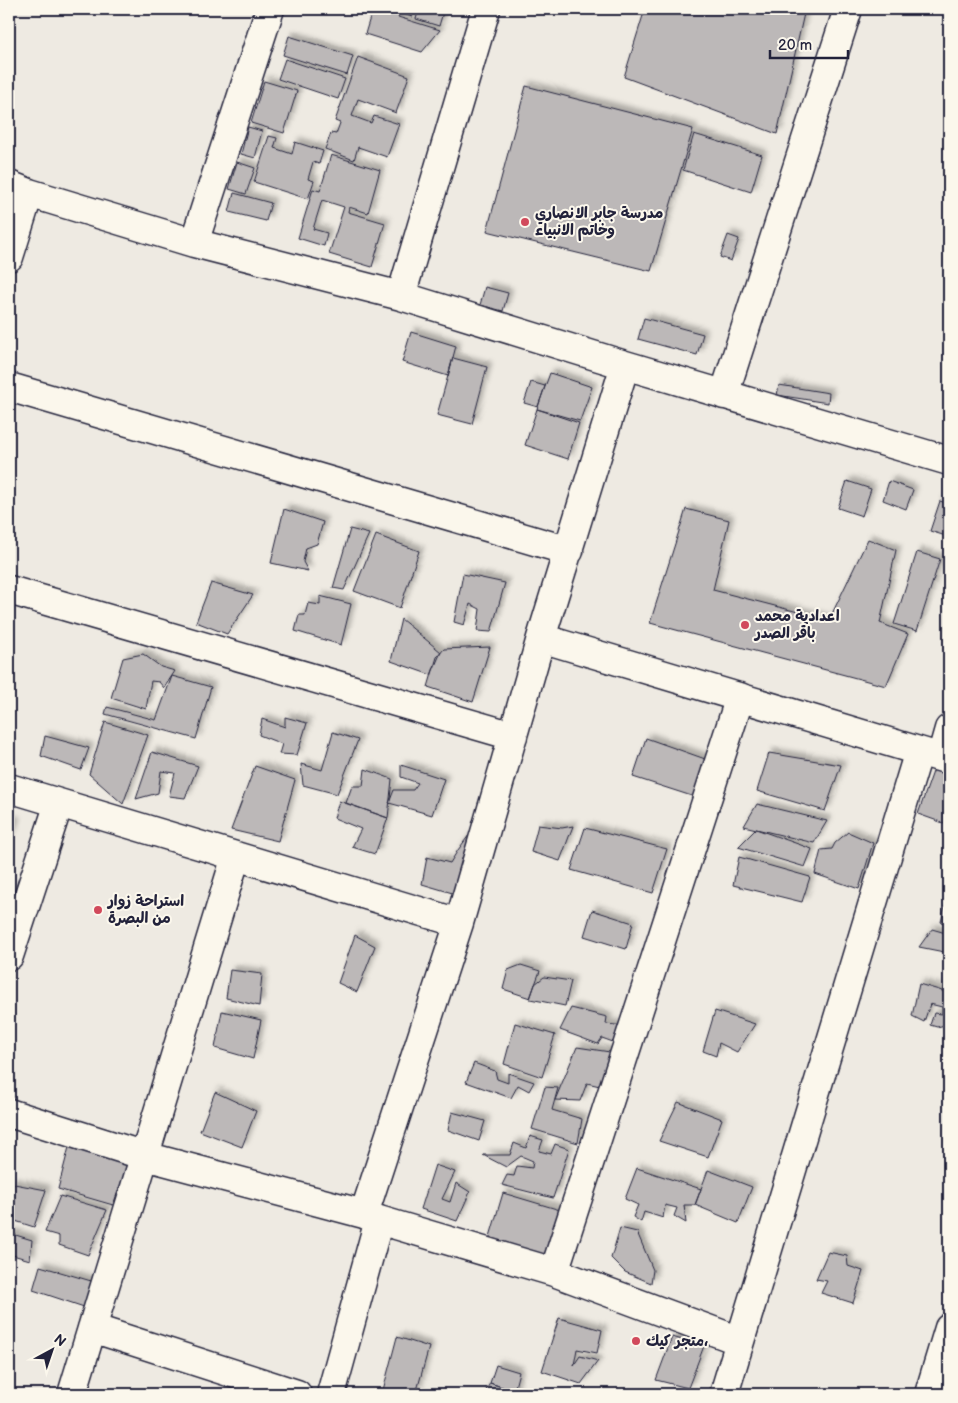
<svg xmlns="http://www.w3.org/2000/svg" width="958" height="1403" font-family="'Balsamiq Sans','Playpen Sans Arabic',sans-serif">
<defs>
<filter id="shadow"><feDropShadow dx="4.5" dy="-4.5" stdDeviation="2.5" flood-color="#0004"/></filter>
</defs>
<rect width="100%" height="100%" fill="#eeeae2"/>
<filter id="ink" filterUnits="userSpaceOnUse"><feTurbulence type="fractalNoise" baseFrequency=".02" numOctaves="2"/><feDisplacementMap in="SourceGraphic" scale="10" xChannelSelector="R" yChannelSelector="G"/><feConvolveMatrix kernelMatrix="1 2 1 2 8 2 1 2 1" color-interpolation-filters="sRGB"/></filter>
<g filter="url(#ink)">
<path fill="#bcb8b8" stroke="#22223b" filter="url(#shadow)" d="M387,9L399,12L398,17L440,30L422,52L365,34L372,11L385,15Z
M388,9H415L412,17Z
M419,9H444L439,26L416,19Z
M645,9H805L777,134L624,77Z
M289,36L353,56L347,75L283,55Z
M358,57L409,76L396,113L358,99L352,116L371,123L374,116L399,124L387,157L358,147L354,160L325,149L331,133L336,134L340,123L335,121Z
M285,59L345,79L338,99L278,79Z
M264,81L297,91L284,133L251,123Z
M526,86L693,129L651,271L487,231Z
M248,127L262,131L255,158L241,154Z
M694,134L762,155L751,192L683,170Z
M269,136L277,138L274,148L292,154L295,142L323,151L319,164L313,162L308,179L314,181L308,199L254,182Z
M331,155L380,170L368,213L349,207L348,212L385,223L372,267L329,254L344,207L322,200L313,229L327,233L324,246L298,238L313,189L320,191Z
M237,162L255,168L246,194L229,189Z
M234,193L271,203L266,221L229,212Z
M728,235L739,239L731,261L720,257Z
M485,287L508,293L503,311L480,305Z
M644,318L703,334L697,355L638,339Z
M411,332L456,346L448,376L402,362Z
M453,358L487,367L472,424L437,415Z
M550,373L592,387L580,421L537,409Z
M531,382L545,386L538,407L524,403Z
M779,385L829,393L828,403L777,395Z
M537,409L579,423L568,459L525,445Z
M847,481L871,489L862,516L838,508Z
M889,481L913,490L906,509L883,500Z
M940,501L949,504V537L930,531Z
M284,509L323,522L317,544L306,548L303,562L308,571L271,563Z
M686,509L729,520L713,590L829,620L868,539L896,550L880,623L908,634L886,686L650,623Z
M350,529L369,534L344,590L333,588Z
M376,535L419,551L400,608L354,591Z
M917,552L940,559L917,631L894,624Z
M463,574L505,583L491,632L477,631L480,609L470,604L464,625L454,622Z
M211,583L253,595L227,634L196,622Z
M320,596L351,604L341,645L295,631L299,615H305L308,603L320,605Z
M401,619L441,652L431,675L391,661Z
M490,647L473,702L428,687L437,657L444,649Z
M143,654L161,667L175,671L164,688L159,682L151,681L146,709L111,698L123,658Z
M172,676L211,687L196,739L105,714L107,707L156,720Z
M285,717L307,723L297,755L279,754L282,744L259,735L262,719L285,727Z
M105,722L148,735L123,804L89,774Z
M333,732L358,740L337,794L303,785L301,764L322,770Z
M45,736L89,748L81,770L41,756Z
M646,738L708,760L698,798L633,777Z
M152,752L198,766L185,798L169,796L175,773L161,771L158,793L136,799Z
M769,753L841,765L825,811L757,791Z
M401,765L444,779L432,815L389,803L394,790H413L418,783L401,777Z
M255,766L295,780L278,841L231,830Z
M935,766L949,771V815L946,824L918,814Z
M365,769L392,779L388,818L346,803L352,786H363Z
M339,801L388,818L375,854L352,847L361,829L334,818Z
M757,804L827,821L814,843L744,826Z
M9,820L15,822L9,840Z
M538,825L562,828L573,826L560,861L531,852Z
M585,828L667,849L653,893L571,870Z
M756,829L812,849L805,867L738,847Z
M848,832L873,843L859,889L815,874L821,850L832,849L835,843Z
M469,835H484L466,897L422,884L427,857L450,863L458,850Z
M739,857L810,877L802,902L733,885Z
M949,890V925L941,922Z
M592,910L633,923L626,949L584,936Z
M932,929L949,934V953L919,947Z
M355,935L375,946L357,992L338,983Z
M521,965L540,971L530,998L503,989L508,970Z
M230,970L262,974L259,1006L226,998Z
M544,977L571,981L565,1006L530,999L535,984Z
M919,984L949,993V1024L937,1027L930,1025L934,1013L942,1014V1007L930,1004L924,1022L912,1016Z
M571,1008L607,1017L606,1024L626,1026L621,1045L602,1038L598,1044L560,1030Z
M222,1011L261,1020L253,1059L215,1048Z
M715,1011L755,1024L737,1052L719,1043L716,1056L703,1051Z
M515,1023L555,1035L542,1077L504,1064Z
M577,1047L610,1052L604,1087L587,1083L580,1101L555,1100Z
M474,1063L495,1071L497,1079L508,1083V1073L534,1082L529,1091L518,1085L511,1098L466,1082Z
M545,1087L558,1088L552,1110L582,1119L578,1143L532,1129Z
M215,1092L256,1111L242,1147L200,1131Z
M678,1102L722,1119L708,1157L659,1141Z
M452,1112L485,1121L479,1141L448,1130Z
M530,1136L543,1140L539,1151L551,1154L555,1144L569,1149L553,1198L502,1185L507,1175L514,1176L517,1166L532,1168L533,1161L521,1156L506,1167L483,1155H510L514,1143L526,1148Z
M69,1147L128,1164L113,1205L58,1189Z
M435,1165L455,1172L442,1199L450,1202L456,1183L470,1192L457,1221L421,1209Z
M637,1168L701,1189L695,1205H684L686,1223L674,1216L677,1208L665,1205L663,1218L644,1212L641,1222L633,1217L638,1205L625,1199Z
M708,1170L752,1187L738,1223L695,1205Z
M9,1183L46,1190L34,1227L9,1219Z
M503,1193L560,1210L545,1256L489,1240Z
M60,1196L107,1210L88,1255L59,1245V1236L45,1232Z
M620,1228L637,1232L653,1270L651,1283L625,1272L611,1258Z
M9,1233L32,1240L30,1260L9,1254Z
M828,1252L847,1256L848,1266L863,1271L853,1303L821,1293L827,1281L816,1279Z
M40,1266L98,1283L90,1309L33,1290Z
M559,1318L602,1330L597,1353L577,1349L574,1365L580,1356L598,1361L581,1384L542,1371Z
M397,1337L429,1347L416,1394H382Z
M672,1337L704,1346L688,1388L656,1380Z
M496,1365L519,1372L514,1391L490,1383Z
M490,1383L514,1391L513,1394H484Z"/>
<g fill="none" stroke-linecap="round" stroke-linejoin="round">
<g stroke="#22223b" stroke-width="31">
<path id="minor" d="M9,185L29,193L194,243L401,296L625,365L949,461
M194,243L270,9
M9,257L29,193
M401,296L486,9
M625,365L541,638L459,923L364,1214L379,1220L554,1272L740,1341
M9,387L569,551
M724,395L848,9
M9,590L513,736
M541,638L949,760
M941,757L949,729
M9,788L459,923
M9,956L59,803
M9,1113L145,1156L364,1214
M554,1272L740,697
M92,1328L297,1394
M72,1394L236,856
M331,1394L379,1220
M724,1394L919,751
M929,1394L949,1328"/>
</g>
<use href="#minor" stroke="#fbf7ec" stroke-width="28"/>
</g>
</g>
<g fill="#d1495b" stroke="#fbf7ec" stroke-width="2">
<circle cx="525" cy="222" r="5"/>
<circle cx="745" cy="625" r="5"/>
<circle cx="98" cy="910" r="5"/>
<circle cx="636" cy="1341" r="5"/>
</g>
<g text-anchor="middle" stroke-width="4" stroke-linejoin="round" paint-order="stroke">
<g font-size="15" font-weight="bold" fill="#22223b" stroke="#fbf7ec" text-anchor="start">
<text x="535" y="218">مدرسة جابر الانصاري<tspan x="535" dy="17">وخاتم الانبياء</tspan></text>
<text x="755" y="621">اعدادية محمد<tspan x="755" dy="17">باقر الصدر</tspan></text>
<text x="108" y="906">استراحة زوار<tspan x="108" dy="17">من البصرة</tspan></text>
<text x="646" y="1346">متجر كيك،</text>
</g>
</g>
<rect width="958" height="1403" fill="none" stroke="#fbf7ec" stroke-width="30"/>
<rect x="15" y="15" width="928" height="1373" fill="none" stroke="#22223b" stroke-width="2" filter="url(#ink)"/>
<g transform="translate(52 1350) rotate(40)" stroke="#fbf7ec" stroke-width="4" paint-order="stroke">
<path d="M0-4L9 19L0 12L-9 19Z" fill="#22223b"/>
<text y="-8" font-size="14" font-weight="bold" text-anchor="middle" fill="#22223b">N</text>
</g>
<path d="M770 50v8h78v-8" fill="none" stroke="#22223b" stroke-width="2.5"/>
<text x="778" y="50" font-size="15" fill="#22223b" stroke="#fbf7ec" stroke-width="4" paint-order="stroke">20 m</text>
</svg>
